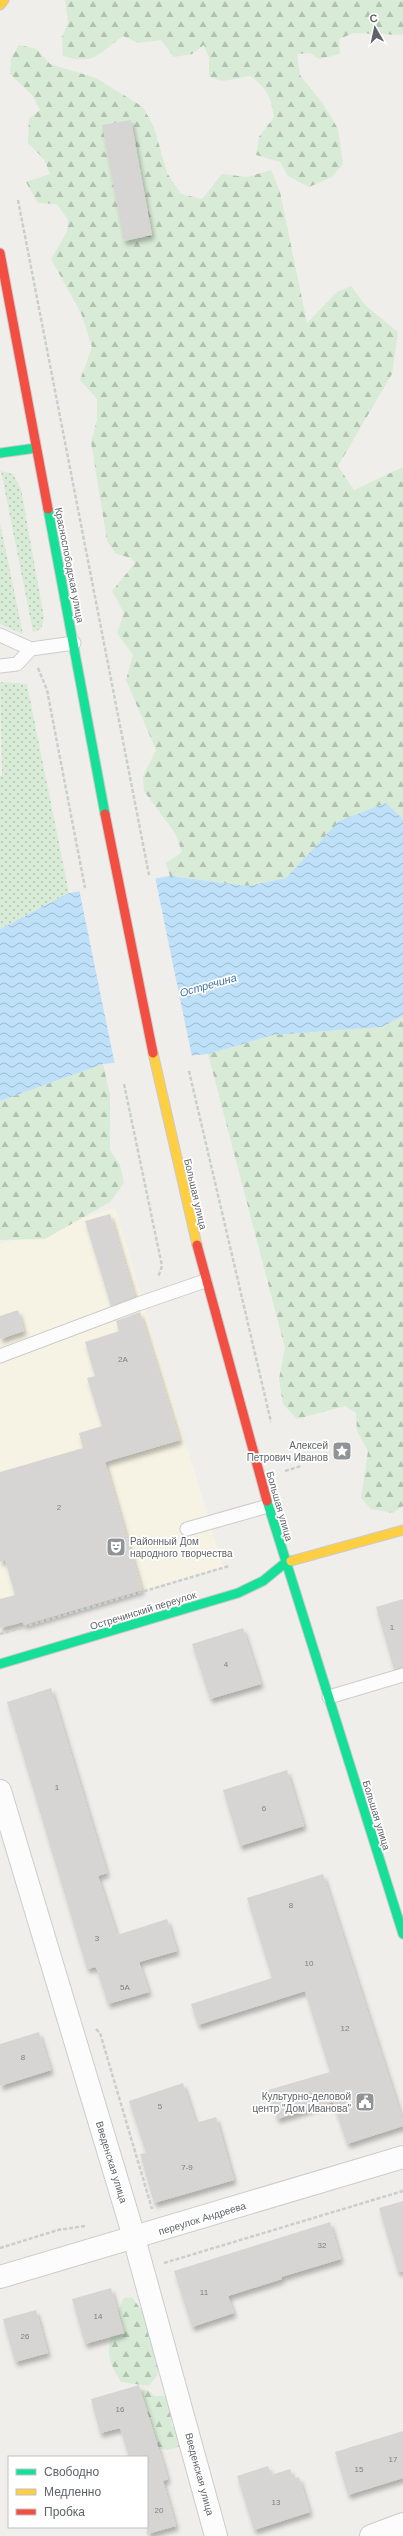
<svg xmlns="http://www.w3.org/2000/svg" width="403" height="2536" font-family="Helvetica,sans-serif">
<defs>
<pattern id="grass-dots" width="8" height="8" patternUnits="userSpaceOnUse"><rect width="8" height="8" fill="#d8ebd6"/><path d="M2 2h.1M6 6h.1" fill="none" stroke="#b2c2b1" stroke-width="1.8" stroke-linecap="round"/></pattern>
<pattern id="forest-firs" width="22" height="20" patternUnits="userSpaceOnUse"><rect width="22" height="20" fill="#d8ebd6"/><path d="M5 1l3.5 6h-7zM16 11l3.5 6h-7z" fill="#b2c2b1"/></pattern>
<pattern id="water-waves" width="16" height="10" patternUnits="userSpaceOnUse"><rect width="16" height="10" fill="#bfe0f9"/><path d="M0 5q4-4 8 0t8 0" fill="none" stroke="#9eb9cd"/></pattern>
<filter id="shadow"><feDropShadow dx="2.5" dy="4.5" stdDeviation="2" flood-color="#0004"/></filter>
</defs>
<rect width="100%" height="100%" fill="#efeeea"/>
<path fill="#f7f3e4" d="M115,1208L223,1567L0,1631V1244Z"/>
<path fill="url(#grass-dots)" d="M1,471L13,474L21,489L44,618L41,629L33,632Z
M0,523L23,634L0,624Z
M0,682L27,684L69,893L0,929V776H2Z"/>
<path fill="url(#forest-firs)" d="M65,0H403V35L354,33L339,39L340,54L319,59L310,53L297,54L300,75L324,105L338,129L343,164L332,177L309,187L288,176L280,162L256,155L259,137L274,117C271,97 267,88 250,76L223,81L209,77V58L204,45L192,54L174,57L161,40L139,43L123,36C99,53 95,66 63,56L62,37L68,23Z
M19,45L37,49L50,64L96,78L143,107L154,127L167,173L181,194L202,199L222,174L247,177L271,170L280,192L307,323L337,292L351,286L365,305L398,332L392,374L338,466L354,490L403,467V819L386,803L340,821L286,878L248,886L170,876L166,863L182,852L175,833L144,791L143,776L156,750L126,680L133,655L117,633L124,613L112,591L135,563L131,558L116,554L107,541L91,442L97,420V399L80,380L92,347L81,313L51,259L67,232L68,220L57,204L38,203L26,182L50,174L44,159L28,143L29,118L40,110L32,95L10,74L11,58Z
M403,1016V1506L393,1513L371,1509L361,1498L368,1451L357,1431L356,1413L345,1406L297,1419L283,1404L279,1379L285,1348L208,1054L273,1035L382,1027Z
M103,1064L110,1095V1150L120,1165L124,1183L110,1202L45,1239L0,1240V1101Z
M132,2297L146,2317L151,2341L159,2364L157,2376L149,2386L121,2382C117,2375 112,2367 110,2359C106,2346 117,2310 124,2298Z
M148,2390L154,2396H168L172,2426L182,2432L183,2438L179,2447L168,2450L156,2448L134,2391Z"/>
<path fill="url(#water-waves)" d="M386,803L403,819V1016L382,1027L273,1035L208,1054L103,1064L0,1101V929L69,893L170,876L248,886L286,878L339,821Z"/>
<path fill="#efeeea" d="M155,877L192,1057L115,1065L79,889Z"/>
<path fill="#d6d5d3" filter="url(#shadow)" d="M131,120L152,235L124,241L102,125Z
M110,1214L135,1297L111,1306L85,1221Z
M18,1310L24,1331L0,1339V1316Z
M140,1312L180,1440L105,1462L142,1590L24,1625L23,1622L0,1628V1599L15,1595L5,1560L0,1562V1472L83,1448L79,1433L102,1426L87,1378L95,1376L85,1342L119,1331L116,1321Z
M403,1599V1667L394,1669L376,1607Z
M243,1628L261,1684L210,1699L192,1644Z
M51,1688L107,1873L98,1876L117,1935L167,1919L177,1951L139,1962L149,1992L108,2004L96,1967L87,1969L7,1702Z
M287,1770L304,1826L240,1846L223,1790Z
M323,1874L403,2121V2126L347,2144L333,2102L277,2119L268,2090L330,2072L305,1991L198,2025L191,2004L272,1978L247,1898Z
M39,2032L51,2070L0,2086V2044Z
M183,2083L196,2123L216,2117L234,2180L154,2203L140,2154L146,2153L129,2101Z
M403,2201V2272H398L379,2208Z
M330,2222L341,2259L281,2277L282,2279L228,2296L234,2313L192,2327L174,2271Z
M111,2288L124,2333L85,2344L72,2299Z
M36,2310L48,2353L15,2362L3,2319Z
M139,2385L168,2479L163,2481L176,2526L147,2534V2457H129L120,2428L100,2433L91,2399Z
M403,2431V2478L348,2495L335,2452Z
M268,2466L271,2475L290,2469L293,2479L299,2477L310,2512L254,2530L237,2476Z"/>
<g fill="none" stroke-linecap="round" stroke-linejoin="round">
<g stroke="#cbcccc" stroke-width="15">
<path id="lane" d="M0,635L31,649L74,643
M0,666L17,664L31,649
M0,1356L138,1304L205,1281
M187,1529L268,1506
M329,1697L403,1675"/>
</g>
<g stroke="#cbcccc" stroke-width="24">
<path id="street" d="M0,1791L129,2220L216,2536
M0,2277L403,2157
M371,2536L403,2524"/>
</g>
<g stroke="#cacacb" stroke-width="11">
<path id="fast" d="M0,453L36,448
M48,509L105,814
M267,1501L403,1934
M0,1664L238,1593L263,1581L285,1563L291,1561"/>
</g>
<g stroke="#cacacb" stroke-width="11">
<path id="slow" d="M0,5L4,0
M153,1053L197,1245
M291,1561L403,1530"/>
</g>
<g stroke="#cacacb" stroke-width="11">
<path id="jam" d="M0,253L48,509
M105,814L153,1053
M197,1245L267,1501"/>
</g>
<path stroke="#cacfcc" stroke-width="2.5" stroke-dasharray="4 2" stroke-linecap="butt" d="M18,200L149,875
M38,668L47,690L85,888
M189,1071L271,1422
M124,1084L162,1266L158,1277
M285,1471L301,1466
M0,1634L229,1566
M96,2029L100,2033L152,2209
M0,2248L58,2230L85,2226
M164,2263L403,2191"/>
<use href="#lane" stroke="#fdfcfc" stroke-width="13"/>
<use href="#street" stroke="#fdfcfc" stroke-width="22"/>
<use href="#fast" stroke="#16e098" stroke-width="9"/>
<use href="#slow" stroke="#ffcf43" stroke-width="9"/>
<use href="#jam" stroke="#f24e42" stroke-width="9"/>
</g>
<defs>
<g id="sight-square" transform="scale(1)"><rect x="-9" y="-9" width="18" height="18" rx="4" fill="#919496" stroke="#fff"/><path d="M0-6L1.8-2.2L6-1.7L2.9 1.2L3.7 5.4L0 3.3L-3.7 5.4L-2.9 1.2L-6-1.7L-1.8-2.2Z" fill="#fff"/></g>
<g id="theatre-square" transform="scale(1)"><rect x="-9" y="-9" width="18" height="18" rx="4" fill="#919496" stroke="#fff"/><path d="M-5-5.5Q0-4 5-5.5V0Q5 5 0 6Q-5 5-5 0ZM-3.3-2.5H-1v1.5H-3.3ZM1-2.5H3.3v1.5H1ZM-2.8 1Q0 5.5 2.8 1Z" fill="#fff"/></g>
<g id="civic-square" transform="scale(1)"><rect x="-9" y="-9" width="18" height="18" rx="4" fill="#919496" stroke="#fff"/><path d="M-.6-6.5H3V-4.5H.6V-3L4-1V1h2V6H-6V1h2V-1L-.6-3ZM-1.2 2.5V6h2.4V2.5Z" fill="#fff"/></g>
</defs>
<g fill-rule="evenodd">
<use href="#sight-square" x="342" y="1451"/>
<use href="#theatre-square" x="116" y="1547"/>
<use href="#civic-square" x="365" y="2102"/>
</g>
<g text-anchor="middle" stroke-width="3.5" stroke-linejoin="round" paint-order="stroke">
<g font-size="8" fill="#7e8184">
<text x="123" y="1362">2А</text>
<text x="59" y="1510">2</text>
<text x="392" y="1630">1</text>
<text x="226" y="1667">4</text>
<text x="57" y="1790">1</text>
<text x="264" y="1811">6</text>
<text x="291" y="1908">8</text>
<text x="97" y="1941">3</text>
<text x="309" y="1966">10</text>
<text x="125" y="1990">5А</text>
<text x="345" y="2031">12</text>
<text x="23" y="2060">8</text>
<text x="160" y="2109">5</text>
<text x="187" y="2170">7-9</text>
<text x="322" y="2248">32</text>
<text x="204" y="2295">11</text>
<text x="98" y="2319">14</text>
<text x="25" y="2339">26</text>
<text x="120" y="2412">16</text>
<text x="393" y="2462">17</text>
<text x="359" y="2472">15</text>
<text x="276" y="2505">13</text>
<text x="159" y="2513">20</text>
</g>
<g font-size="10" fill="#5f6368" stroke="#fff">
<text transform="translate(70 565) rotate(79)" y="4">Краснослободская улица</text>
<text transform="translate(196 1194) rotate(77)" y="4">Большая улица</text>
<text transform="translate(280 1506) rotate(74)" y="4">Большая улица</text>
<text transform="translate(143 1610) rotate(-17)" y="4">Остречинский переулок</text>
<text transform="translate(377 1815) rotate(73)" y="4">Большая улица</text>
<text transform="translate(112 2162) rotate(73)" y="4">Введенская улица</text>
<text transform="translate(202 2218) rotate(-17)" y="4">переулок Андреева</text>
<text transform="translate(200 2474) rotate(75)" y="4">Введенская улица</text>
</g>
<g font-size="10" fill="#5f6368" stroke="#fff" text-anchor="end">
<text x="328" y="1449">Алексей<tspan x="328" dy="12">Петрович Иванов</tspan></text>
<text x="130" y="1545" text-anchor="start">Районный Дом<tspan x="130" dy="12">народного творчества</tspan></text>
<text x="351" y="2100">Культурно-деловой<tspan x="351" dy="12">центр "Дом Иванова"</tspan></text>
</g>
<g font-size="11" font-style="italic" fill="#4174aa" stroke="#fff">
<text transform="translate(208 985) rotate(-16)" y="4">Остречина</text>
</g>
</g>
<rect x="8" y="2456" width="140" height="72" fill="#ffffff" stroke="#bfc1c3"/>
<rect x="16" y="2469" width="20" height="6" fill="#16e098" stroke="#bfc1c3"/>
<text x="44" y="2476" font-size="12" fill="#5f6368">Свободно</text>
<rect x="16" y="2489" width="20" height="6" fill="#ffcf43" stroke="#bfc1c3"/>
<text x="44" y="2496" font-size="12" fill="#5f6368">Медленно</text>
<rect x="16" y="2509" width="20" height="6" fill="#f24e42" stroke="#bfc1c3"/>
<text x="44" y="2516" font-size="12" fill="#5f6368">Пробка</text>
<g transform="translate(375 28) rotate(351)" stroke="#ffffff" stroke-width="3" paint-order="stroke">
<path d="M0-3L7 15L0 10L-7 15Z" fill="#5f6368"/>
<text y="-6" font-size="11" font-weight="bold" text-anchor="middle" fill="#5f6368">С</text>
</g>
</svg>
